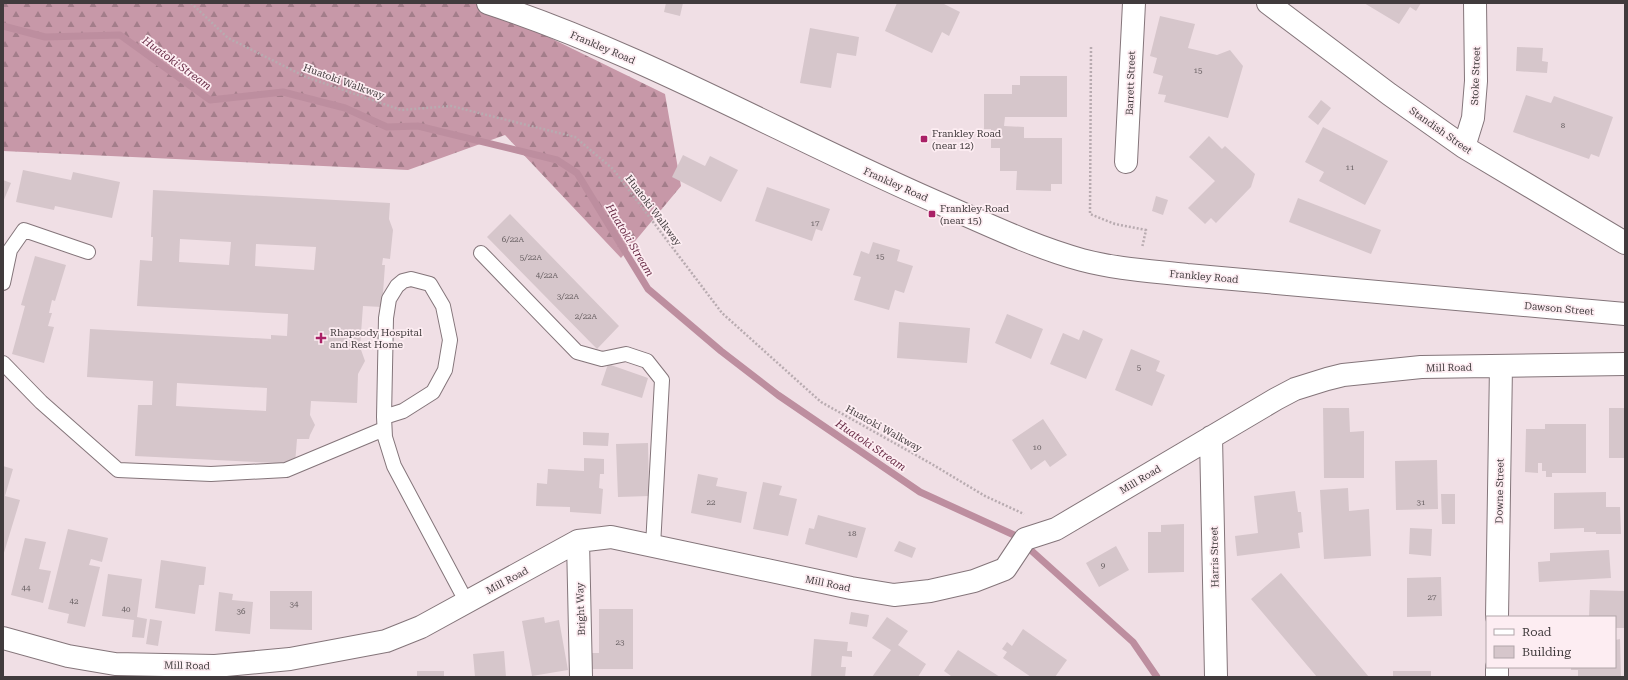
<svg xmlns="http://www.w3.org/2000/svg" width="1628" height="680" font-family="'Roboto Serif',serif">
<defs>
<pattern id="forest-firs" width="22" height="20" patternUnits="userSpaceOnUse"><rect width="22" height="20" fill="#c798a8"/><path d="M5 1l3.5 6h-7zM16 11l3.5 6h-7z" fill="#a37d8a"/></pattern>
</defs>
<rect width="100%" height="100%" fill="#f0dfe5"/>
<path fill="url(#forest-firs)" d="M3,3H479L665,94L681,186L621,258L505,135L408,170L3,151Z"/>
<g fill="none" stroke-linecap="round" stroke-linejoin="round">
<path stroke="#bd8e9f" stroke-width="7" d="M3,26L45,37L120,35L210,100L283,92L345,108L387,127L418,126L557,160L577,173L648,289L721,351L778,395L920,492L1014,535L1133,642L1157,677"/>
</g>
<path fill="#d6c6cb" fill-rule="evenodd" d="M666,3H683L680,16L664,12Z
M897,3H942L960,12L949,36L942,32L932,53L885,31Z
M1364,3H1421L1416,11L1410,7L1399,24Z
M1160,16L1195,24L1188,48L1217,55L1230,50L1243,66L1228,118L1164,102L1166,95L1158,94L1163,76L1153,73L1157,58L1150,56Z
M810,28L859,37L856,56L837,53L831,88L800,83Z
M1517,47L1543,48L1542,61L1548,62L1547,73L1516,71Z
M1020,76H1067V117H1005L1004,126L1024,127V138H1062V184H1051V191L1016,190L1017,171H1000V148H991V129H984V94H1012V85H1020Z
M1526,95L1551,103L1554,96L1613,117L1599,157L1591,154L1589,159L1513,132Z
M1321,100L1331,108L1318,125L1308,117Z
M1323,127L1388,161L1365,205L1319,181L1324,172L1305,162Z
M1209,136L1222,149L1225,146L1255,174L1251,187L1216,223L1211,218L1205,224L1188,208L1215,181L1189,157Z
M683,155L705,166L710,156L738,170L721,202L672,177Z
M23,170L71,180L73,172L120,182L112,218L55,206L54,210L16,202Z
M3,180L11,183L3,202Z
M767,187L830,209L822,231L816,229L812,241L755,221Z
M153,190L390,203L389,219L393,230L390,259L383,258L382,265H385L382,307L363,306L360,347L365,361L358,374L357,403L311,401L310,415L315,425L310,435L309,439H297L295,464L135,456L138,405H152L153,381L87,377L90,329L271,339V335L287,336L288,314L137,306L140,260L152,261L153,237H151ZM180,239L231,242L229,265L179,262ZM256,244L316,247L314,270L255,266ZM177,383L267,388L266,411L176,406Z
M1156,196L1168,200L1163,215L1152,211Z
M1298,198L1381,230L1371,254L1289,222Z
M510,214L619,326L597,349L487,237Z
M873,242L900,250L897,261L913,266L904,293L895,290L889,310L854,300L861,277L853,275L861,251L869,254Z
M35,256L66,265L55,301L52,300L49,313H52L48,326L54,327L44,363L12,354L25,306L21,305Z
M1007,314L1043,329L1031,359L995,343Z
M899,322L970,328L967,363L897,358Z
M1083,330L1103,339L1086,379L1050,364L1063,333L1079,340Z
M1131,349L1160,361L1156,371L1165,375L1152,406L1115,390Z
M608,364L648,378L642,398L601,385Z
M1323,408H1349L1350,432L1364,431V478H1324Z
M1609,408H1625V458H1609Z
M1043,419L1067,455L1050,467L1045,460L1031,470L1012,440Z
M1545,424H1586V473H1552V477H1546V471H1542V463H1538V473L1525,472L1526,429H1545Z
M583,432L609,433L608,446L583,445Z
M648,443L649,496L618,497L616,444Z
M584,458L604,459V474H600L599,488L603,489L601,514L570,512V507L536,506L537,483L547,484L548,469L584,471Z
M1437,460L1438,509L1396,510L1395,461Z
M3,466L13,469L5,496L20,500L3,556Z
M698,474L718,478L716,486L747,492L741,523L691,513Z
M763,482L782,486L779,495L797,499L788,536L753,529Z
M1348,488L1349,511L1369,509L1371,556L1324,559L1320,490Z
M1295,491L1298,512H1301L1303,532L1298,533L1300,548L1237,556L1235,536L1258,533L1254,496Z
M1606,492V507H1620L1621,534H1596V532H1584V528L1554,529V493Z
M1441,494H1455V524H1442Z
M818,515L866,528L857,558L805,544L809,528L814,529Z
M1184,524V572L1148,573V532H1161V525Z
M1410,528L1432,529L1431,556L1409,554Z
M68,529L108,538L102,562L91,559L89,565L100,567L85,627L67,623L69,614L48,609Z
M25,538L46,542L39,569L51,571L43,603L11,595Z
M899,541L916,548L912,558L894,551Z
M1116,546L1129,570L1099,587L1086,563Z
M1609,550L1611,578L1539,582L1538,562L1550,561V553Z
M161,560L206,567L204,585H199L195,614L155,608Z
M1281,573L1369,677H1317L1251,599Z
M108,574L142,579L137,617L147,619L144,638L132,637L134,620L102,616Z
M1441,577L1442,616L1407,617V578Z
M1590,590L1625,591V628H1615V617H1589Z
M270,591H312V630L270,629Z
M219,592L233,594L232,600L253,602L250,634L215,631Z
M599,609H633V669H586V653H599Z
M851,612L869,615L867,627L849,624Z
M544,617L545,623L559,620L568,670L532,676L522,621Z
M887,617L908,631L898,645L926,664L918,677H872L891,650L872,638Z
M150,619L162,621L158,646L146,644Z
M1023,629L1067,660L1055,677H1031L1003,658L1007,652L1002,649L1007,642L1012,646Z
M814,639L848,642L847,651H852V657L842,656L841,667H846L845,677H811Z
M1620,639L1621,677H1578V670H1571V667H1615V640Z
M958,650L1000,677H950L951,676L944,671Z
M504,651L506,677H475L473,654Z
M417,671H444V677H417Z
M1393,671H1431V677H1393Z"/>
<g fill="none" stroke-linecap="round" stroke-linejoin="round">
<g stroke="#84757a" stroke-width="16">
<path id="lane" d="M481,253L577,352L602,359L626,354L647,361L662,380L653,546
M3,283L10,250L24,230L88,252
M3,363L41,402L118,470L211,474L286,470L384,429
M384,417L386,318L389,299L397,286L403,281L411,279L430,284L443,306L450,340L445,370L433,392L403,411L384,417L385,437L394,466L466,601"/>
</g>
<g stroke="#84757a" stroke-width="24">
<path id="street" d="M1268,3L1389,94L1464,147L1625,243
M1464,147L1473,118L1476,81L1475,3
M1126,162L1134,3
M1211,437L1216,676
M578,541L581,677
M1497,617L1501,366
M3,638L68,656L115,664L215,666L290,659L386,641L421,627L578,541L611,537L851,588L894,595L930,591L974,581L1005,569L1025,539L1056,529L1276,399L1295,389L1327,379L1343,375L1421,367L1625,364
M1497,677V667"/>
</g>
<g stroke="#84757a" stroke-width="24">
<path id="secondary" d="M488,3C643,54 785,136 934,201C983,222 1031,246 1082,260C1116,269 1152,271 1187,275L1625,314"/>
</g>
<path stroke="#b8abb0" stroke-width="2.5" stroke-dasharray="2 2" stroke-linecap="butt" d="M191,3L228,38L306,77L401,110L451,106L575,137L613,169L722,313L821,402L930,463L985,496L1024,514
M1091,47L1090,214L1115,224L1146,230L1142,248"/>
<use href="#lane" stroke="#fff" stroke-width="14"/>
<use href="#street" stroke="#fff" stroke-width="22"/>
<use href="#secondary" stroke="#fff" stroke-width="22"/>
</g>
<g fill="#a92066" stroke="#fdedf2" stroke-width="1.5">
<rect x="920" y="135" width="8" height="8" rx="2"/>
<rect x="928" y="210" width="8" height="8" rx="2"/>
<path d="M319 332h4v4h4v4h-4v4h-4v-4h-4v-4h4z"/>
</g>
<g text-anchor="middle" stroke-width="3.5" stroke-linejoin="round" paint-order="stroke">
<g font-size="8" fill="#665e60">
<text x="1198" y="73">15</text>
<text x="1563" y="128">8</text>
<text x="1350" y="170">11</text>
<text x="815" y="226">17</text>
<text x="513" y="242">6/22A</text>
<text x="880" y="259">15</text>
<text x="531" y="260">5/22A</text>
<text x="547" y="278">4/22A</text>
<text x="568" y="299">3/22A</text>
<text x="586" y="319">2/22A</text>
<text x="1139" y="370">5</text>
<text x="1037" y="450">10</text>
<text x="711" y="505">22</text>
<text x="1421" y="505">31</text>
<text x="852" y="536">18</text>
<text x="1103" y="568">9</text>
<text x="26" y="591">44</text>
<text x="1432" y="600">27</text>
<text x="74" y="604">42</text>
<text x="294" y="607">34</text>
<text x="126" y="612">40</text>
<text x="241" y="614">36</text>
<text x="620" y="645">23</text>
</g>
<g font-size="10" fill="#413b3d" stroke="#fdedf2">
<text transform="translate(603 47) rotate(23)" y="4">Frankley Road</text>
<text transform="translate(1475 76) rotate(-88)" y="4">Stoke Street</text>
<text transform="translate(344 81) rotate(20)" y="4">Huatoki Walkway</text>
<text transform="translate(1130 83) rotate(-88)" y="4">Barrett Street</text>
<text transform="translate(1441 130) rotate(35)" y="4">Standish Street</text>
<text transform="translate(896 184) rotate(24)" y="4">Frankley Road</text>
<text transform="translate(654 210) rotate(53)" y="4">Huatoki Walkway</text>
<text transform="translate(1204 276) rotate(5)" y="4">Frankley Road</text>
<text transform="translate(1559 308) rotate(5)" y="4">Dawson Street</text>
<text transform="translate(1449 367) rotate(-1)" y="4">Mill Road</text>
<text transform="translate(884 428) rotate(29)" y="4">Huatoki Walkway</text>
<text transform="translate(1140 479) rotate(-31)" y="4">Mill Road</text>
<text transform="translate(1499 491) rotate(-89)" y="4">Downe Street</text>
<text transform="translate(1214 557) rotate(-91)" y="4">Harris Street</text>
<text transform="translate(507 580) rotate(-28)" y="4">Mill Road</text>
<text transform="translate(828 583) rotate(12)" y="4">Mill Road</text>
<text transform="translate(580 609) rotate(-92)" y="4">Bright Way</text>
<text transform="translate(187 665) rotate(1)" y="4">Mill Road</text>
</g>
<g font-size="10" fill="#413b3d" stroke="#fdedf2" text-anchor="start">
<text x="932" y="137">Frankley Road<tspan x="932" dy="12">(near 12)</tspan></text>
<text x="940" y="212">Frankley Road<tspan x="940" dy="12">(near 15)</tspan></text>
<text x="330" y="336">Rhapsody Hospital<tspan x="330" dy="12">and Rest Home</tspan></text>
</g>
<g font-size="11" font-style="italic" fill="#6a2e48" stroke="#fdedf2">
<text transform="translate(177 63) rotate(36)" y="4">Huatoki Stream</text>
<text transform="translate(630 240) rotate(59)" y="4">Huatoki Stream</text>
<text transform="translate(871 445) rotate(34)" y="4">Huatoki Stream</text>
</g>
</g>
<rect width="1628" height="680" fill="none" stroke="#413b3d" stroke-width="8"/>
<rect x="1486" y="616" width="130" height="52" fill="#fdedf2" stroke="#b2a6aa"/>
<rect x="1494" y="629" width="20" height="6" fill="#ffffff" stroke="#b2a6aa"/>
<text x="1522" y="636" font-size="12" fill="#413b3d">Road</text>
<rect x="1494" y="646" width="20" height="12" fill="#d6c6cb" stroke="#b2a6aa"/>
<text x="1522" y="656" font-size="12" fill="#413b3d">Building</text>
</svg>
